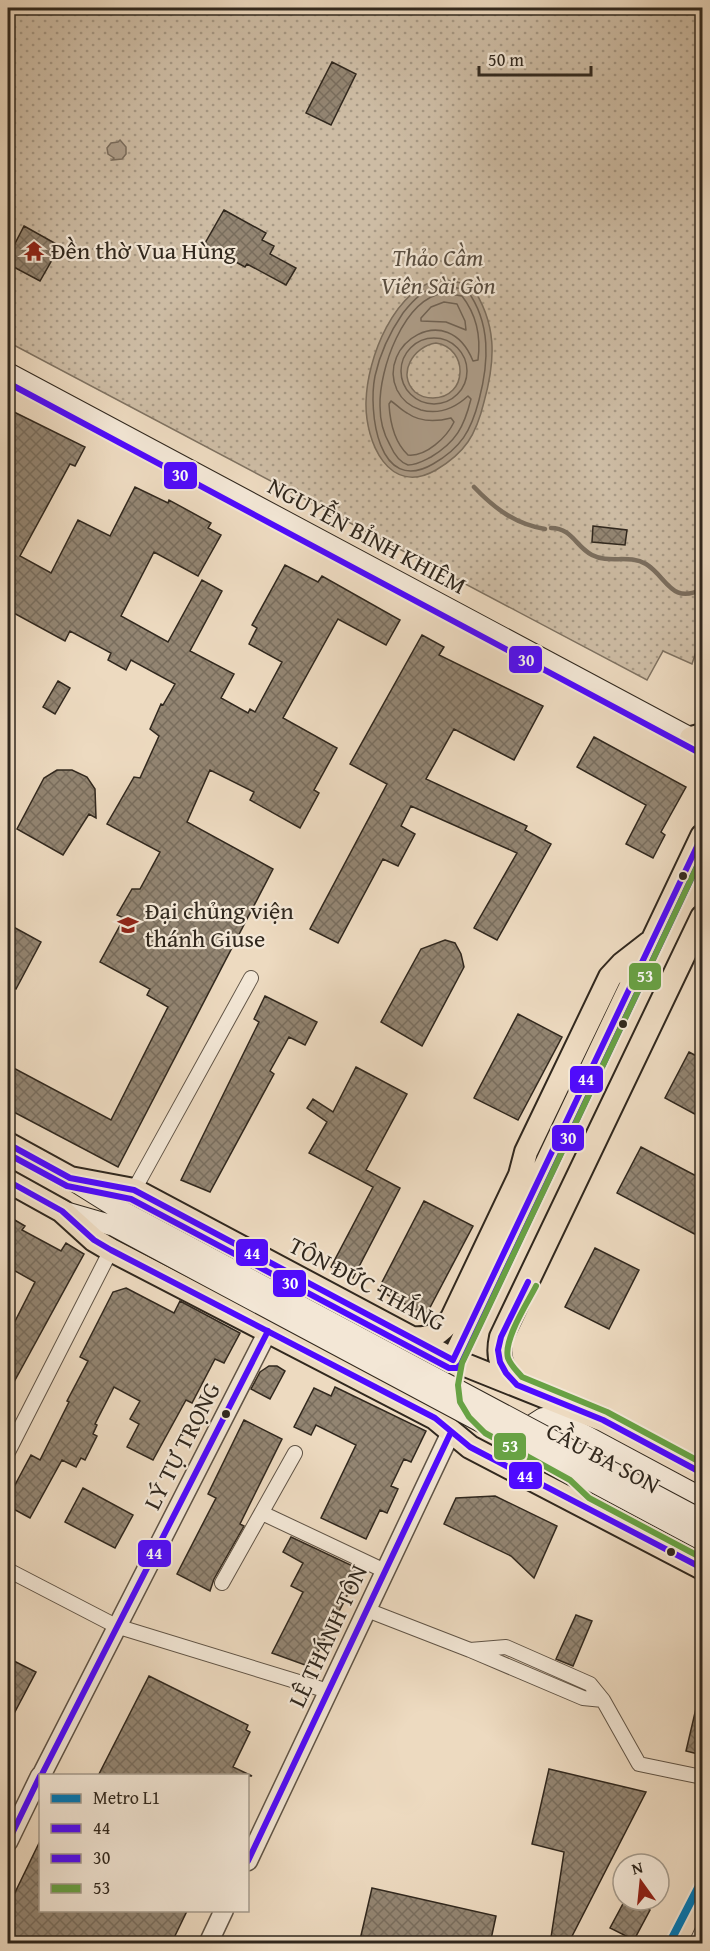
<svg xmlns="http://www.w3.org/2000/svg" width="710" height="1951" font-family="'Gentium Book Plus',serif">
<defs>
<pattern id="park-dots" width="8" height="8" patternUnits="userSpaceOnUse" patternTransform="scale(1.5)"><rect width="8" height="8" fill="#cdbca4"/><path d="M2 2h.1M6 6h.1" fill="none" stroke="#a79985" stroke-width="1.8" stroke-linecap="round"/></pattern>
<pattern id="building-cross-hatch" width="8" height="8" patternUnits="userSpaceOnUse" patternTransform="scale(1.5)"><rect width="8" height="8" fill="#938572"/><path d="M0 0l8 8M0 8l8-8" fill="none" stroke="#796d5d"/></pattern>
</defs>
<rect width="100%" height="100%" fill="#eddac0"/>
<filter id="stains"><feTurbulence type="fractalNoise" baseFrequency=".00333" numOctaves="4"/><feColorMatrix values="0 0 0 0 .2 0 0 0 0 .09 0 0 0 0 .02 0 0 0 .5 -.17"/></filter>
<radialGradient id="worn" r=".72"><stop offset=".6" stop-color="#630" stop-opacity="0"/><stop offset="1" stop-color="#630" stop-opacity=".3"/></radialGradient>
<path fill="url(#park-dots)" stroke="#7f7261" stroke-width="1.5" d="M8,8H702V633L692,664L663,651L647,680L8,342Z"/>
<path fill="#ad9d89" stroke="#7b6e5e" stroke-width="1.5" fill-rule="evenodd" d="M120,140L126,147V154L122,159L112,160L114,158L108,154L107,148L111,143L118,142Z
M442,279L471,285C497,323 496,359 484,402C476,435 465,453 436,470C389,497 365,442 366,402C367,358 394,288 442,279ZM436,343C469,348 468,398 433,398C426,398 420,396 415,392C396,374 414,346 436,343Z"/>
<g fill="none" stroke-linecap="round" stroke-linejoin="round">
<path stroke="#6f6254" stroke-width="1.5" d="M443,285L467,290C491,323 489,362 479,400C471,431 461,448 433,464C378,496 368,411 375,376C380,353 390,332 403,313C414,299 425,288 443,285Z
M444,293L462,296C476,314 481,337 478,360L473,361C448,298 376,344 397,390C402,400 411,407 421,410C440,415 455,408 468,396L471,399C464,427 456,442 431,457C423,461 417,465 408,465C399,462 394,454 390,445C383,433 380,419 380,406C379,370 403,299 444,293Z
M444,302L457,304L465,321L466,330L446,322L421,321V318L431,307Z
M401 371a33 33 0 1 1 66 0a33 33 0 1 1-66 0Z
M391,401C396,404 401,410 407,413C420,422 436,422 451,418L454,422C447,437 426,457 408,455C394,442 390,422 389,404Z"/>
<path stroke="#7b6e5e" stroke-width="4.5" d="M474,487C494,508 515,524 545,529
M551,528C572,528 576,547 592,555C609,564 629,554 646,564C667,577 671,605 702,589"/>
</g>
<path fill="url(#building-cross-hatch)" stroke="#31281e" stroke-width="1.5" d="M332,62L356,74L331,125L306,113Z
M224,210L266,233L262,240L274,246L270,254L296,268L286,285L247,264L245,267L204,245Z
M24,226L60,246L40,281L8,264V257Z
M12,411L85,447L75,466L70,464L20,556L51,573L78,520L110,536L135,487L168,503L169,500L211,523L208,528L221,535L198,576L154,552L121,616L168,642L202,580L222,591L190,651L234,674L221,698L248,713L250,709L255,712L282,662L249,644L257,628L252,625L285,565L318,582L322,576L400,620L386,645L338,619L283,718L337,748L314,790L319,793L300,828L250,800L254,792L210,770L187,822L273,869L118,1167L8,1109V1065L111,1120L168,1007L147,995L150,989L100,962L124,918L117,915L132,889H140L160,852L107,824L134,777L140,778L159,736L150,729L161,704L163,705L175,684L131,660L126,670L108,660L111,653L70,631L65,641L12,612H8V419Z
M593,526L627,530L625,545L592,542Z
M422,635L444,647L439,655L543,706L514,760L454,729L426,779L527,826L525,830L551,844L497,940L474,928L517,853L411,806L401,826L415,834L398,866L383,859L338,943L310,929L387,784L350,764Z
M58,681L70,688L55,714L43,707Z
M594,737L686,787L661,832L665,835L653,858L626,844L646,805L577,767Z
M57,770H72L87,777L95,789L96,818L89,814L63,855L17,829L44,778Z
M8,924L41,942L16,989L8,984Z
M445,940L455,943L461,954L464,967L422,1046L381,1022L421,949Z
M265,996L317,1022L305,1045L289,1037L270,1071L274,1074L210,1192L181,1180L259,1022L254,1019Z
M518,1014L562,1037L518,1120L474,1098Z
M689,1052L702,1059V1118L665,1098Z
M356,1067L407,1094L366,1170L400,1188L353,1278L331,1267L373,1187L309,1153L327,1122L307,1108L313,1099L333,1112Z
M641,1147L702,1179V1238L617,1193Z
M424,1201L473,1226L426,1315L378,1290Z
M8,1216L25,1226L22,1230L61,1251L66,1243L84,1254L8,1393V1335L35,1282L8,1267Z
M595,1248L639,1270L609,1329L565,1307Z
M126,1288L174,1313L180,1301L240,1333L224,1363L215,1359L192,1403L186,1400L153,1460L127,1447L139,1424L130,1419L140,1401L114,1387L95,1424L97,1425L93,1434L97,1436L85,1460L81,1458L76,1467L62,1460L30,1518L8,1506V1498L31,1455L40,1460L69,1402L67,1401L88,1361L80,1357L113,1292Z
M269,1366H277L285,1371L270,1399L251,1389L260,1372Z
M335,1387L426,1431L411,1462L404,1459L391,1486L398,1489L387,1513L380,1510L366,1539L321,1518L356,1445L316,1425L311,1435L294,1427L314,1388L331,1396Z
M244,1420L282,1439L240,1524L244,1526L214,1579L210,1591L177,1574L216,1498L208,1494Z
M83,1488L133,1515L115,1548L65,1522Z
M495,1496L557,1526L534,1578L511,1556L444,1524L456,1498Z
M291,1537L357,1568L348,1584L352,1586L317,1654L311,1662L305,1665L272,1653L303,1592L291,1586L303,1563L283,1552Z
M576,1615L592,1621L573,1666L556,1659Z
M8,1658L36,1672L8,1725Z
M149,1676L248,1725L246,1730L250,1732L233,1767L252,1776H98Z
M698,1700L702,1701V1755L686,1751Z
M549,1769L646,1792L568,1944H550L564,1852L532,1844Z
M40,1841V1911H187L171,1944H8V1907Z
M372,1888L496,1916L490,1944H359Z
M625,1900H630L650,1910L634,1940L610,1928Z"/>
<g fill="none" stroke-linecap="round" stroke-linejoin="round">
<g stroke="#605446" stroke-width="16">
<path id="minor" d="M134,1190L251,978
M8,1452L111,1250
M262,1513L385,1571
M8,1570L116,1626L328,1691
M222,1583L295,1453
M367,1610L470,1650L583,1698L603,1700
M470,1650L506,1647L590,1684L603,1700L639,1764L702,1777
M696,1944L702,1931"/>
</g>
<g stroke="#605446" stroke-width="21">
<path id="tertiary" d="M41,1776L268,1331
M8,1842L40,1776
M248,1861L451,1432
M208,1944L224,1910"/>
</g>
<g stroke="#31281e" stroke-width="22">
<path id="secondary" d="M8,373L702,744
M74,1181L122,1211
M62,1211L114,1226
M523,1464L518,1459V1453L532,1425L543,1418H553L702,1498"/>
</g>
<g stroke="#31281e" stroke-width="26">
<path id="primary" d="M691,738L702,735
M8,1144L70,1178L134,1190L453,1360L603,1420L702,1473
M8,1181L62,1211L94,1240L111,1250L435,1418L470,1447L702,1568
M411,1338C431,1340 441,1333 452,1318L520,1175L526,1152L610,977L622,964L649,943
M517,1385C502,1369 496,1359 501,1337L702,917
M451,1405L447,1387L453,1360L702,836"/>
</g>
<use href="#minor" stroke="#f3e7d6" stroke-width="14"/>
<use href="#tertiary" stroke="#f3e7d6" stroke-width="18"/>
<use href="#secondary" stroke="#f3e7d6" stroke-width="20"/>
<use href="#primary" stroke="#eddac0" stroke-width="22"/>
<g stroke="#31281e" stroke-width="22" stroke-linecap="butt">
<path id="secondary-bridge" d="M122,1211L702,1520
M114,1226L702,1540"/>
</g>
<use href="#secondary-bridge" stroke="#f3e7d6" stroke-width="20"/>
<g stroke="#f3e7d6" stroke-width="10">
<path id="bus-1" d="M8,1144L70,1178L134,1190L453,1360L702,836
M8,1181L62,1211L94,1240L111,1250L435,1418L470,1447L702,1568
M528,1282L501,1337L498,1350L500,1362L506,1373L517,1385L603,1420L702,1473
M41,1776L268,1331
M8,1842L40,1776
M248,1861L451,1432"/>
</g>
<g stroke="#f3e7d6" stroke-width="10">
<path id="bus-2" d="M8,383L698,752
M8,1154L67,1186L131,1199L449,1368H457L461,1364L702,856"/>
</g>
<g stroke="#f3e7d6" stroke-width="10">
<path id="bus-3" d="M702,856L462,1363L458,1385L460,1402L469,1417L485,1433L570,1480L589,1498L702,1558
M536,1286C528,1302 503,1340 508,1358C511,1366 517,1371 522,1377L607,1412L702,1463"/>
</g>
<use href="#bus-1" stroke="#4f0aff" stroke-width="6"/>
<use href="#bus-2" stroke="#4f0aff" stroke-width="6"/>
<use href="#bus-3" stroke="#68a244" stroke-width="6"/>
<g stroke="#f3e7d6" stroke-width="12">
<path id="metro-1" d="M669,1944L702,1880"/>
</g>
<use href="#metro-1" stroke="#0079b8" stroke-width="8"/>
</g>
<defs>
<g id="temple-bare" transform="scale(1.62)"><path d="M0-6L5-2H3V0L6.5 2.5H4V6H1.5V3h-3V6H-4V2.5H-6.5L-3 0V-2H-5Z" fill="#8f2418" stroke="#f3e7d6" stroke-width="2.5" paint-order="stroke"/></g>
<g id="university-bare" transform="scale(1.62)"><path d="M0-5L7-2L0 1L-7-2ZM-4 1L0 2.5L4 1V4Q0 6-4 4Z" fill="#8f2418" stroke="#f3e7d6" stroke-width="2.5" paint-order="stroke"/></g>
</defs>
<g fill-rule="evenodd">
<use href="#temple-bare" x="34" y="251"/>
<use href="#university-bare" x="128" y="925"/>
</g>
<g fill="#31281e" stroke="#f3e7d6" stroke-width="2">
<circle cx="683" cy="876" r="5"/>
<circle cx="623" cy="1024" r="5"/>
<circle cx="226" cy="1414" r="5"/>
<circle cx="671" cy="1552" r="5"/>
</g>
<g text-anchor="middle" stroke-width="4.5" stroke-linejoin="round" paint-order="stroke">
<g font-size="24" fill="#31281e" stroke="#f3e7d6" text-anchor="start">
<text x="51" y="259">Đền thờ Vua Hùng</text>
<text x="145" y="919">Đại chủng viện<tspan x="145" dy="28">thánh Giuse</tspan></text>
</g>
<g font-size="24" font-style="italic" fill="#584d40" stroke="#f3e7d6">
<text x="438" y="266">Thảo Cầm<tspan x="438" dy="28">Viên Sài Gòn</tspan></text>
</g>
<g font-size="24" fill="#31281e" stroke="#f3e7d6">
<text transform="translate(367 536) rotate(28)" y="8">NGUYỄN BỈNH KHIÊM</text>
<text transform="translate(367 1284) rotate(28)" y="8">TÔN ĐỨC THẮNG</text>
<text transform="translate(182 1446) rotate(-63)" y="8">LÝ TỰ TRỌNG</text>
<text transform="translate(603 1458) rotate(28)" y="8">CẦU BA SON</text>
<text transform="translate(328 1636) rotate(-65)" y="8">LÊ THÁNH TÔN</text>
</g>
</g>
<g stroke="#f3e7d6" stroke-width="2">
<rect x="163" y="461" width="35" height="29" rx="6" fill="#4f0aff"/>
<rect x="508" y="645" width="35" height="29" rx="6" fill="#4f0aff"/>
<rect x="628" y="962" width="34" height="29" rx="6" fill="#68a244"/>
<rect x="569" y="1065" width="35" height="29" rx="6" fill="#4f0aff"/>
<rect x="551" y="1124" width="34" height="28" rx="6" fill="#4f0aff"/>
<rect x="235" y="1238" width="34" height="29" rx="6" fill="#4f0aff"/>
<rect x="272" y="1269" width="35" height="29" rx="6" fill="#4f0aff"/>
<rect x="493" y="1432" width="34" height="29" rx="6" fill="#68a244"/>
<rect x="508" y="1461" width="35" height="29" rx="6" fill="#4f0aff"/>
<rect x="137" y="1539" width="35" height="29" rx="6" fill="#4f0aff"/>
</g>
<g font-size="16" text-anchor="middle" font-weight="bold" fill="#fff">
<text x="180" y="481">30</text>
<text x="526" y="666">30</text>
<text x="645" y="982">53</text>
<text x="586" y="1085">44</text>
<text x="568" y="1144">30</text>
<text x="252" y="1259">44</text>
<text x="290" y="1289">30</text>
<text x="510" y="1452">53</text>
<text x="525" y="1482">44</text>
<text x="154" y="1559">44</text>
</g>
<rect width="710" height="1951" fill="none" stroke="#eddac0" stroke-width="30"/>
<rect x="9" y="9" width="692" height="1933" fill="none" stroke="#31281e" stroke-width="3"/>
<rect x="15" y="15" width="680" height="1921" fill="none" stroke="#31281e" stroke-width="1.5"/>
<rect x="39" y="1774" width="210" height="138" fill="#f3e7d6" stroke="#a59b8c" stroke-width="1.5"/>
<rect x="51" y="1794" width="30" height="9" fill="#0079b8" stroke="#a59b8c" stroke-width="1.5"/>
<text x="93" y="1804" font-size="18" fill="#31281e">Metro L1</text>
<rect x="51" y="1824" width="30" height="9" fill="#4f0aff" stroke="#a59b8c" stroke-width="1.5"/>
<text x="93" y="1834" font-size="18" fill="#31281e">44</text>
<rect x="51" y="1854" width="30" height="9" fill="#4f0aff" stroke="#a59b8c" stroke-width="1.5"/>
<text x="93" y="1864" font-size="18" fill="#31281e">30</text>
<rect x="51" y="1884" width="30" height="9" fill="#68a244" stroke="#a59b8c" stroke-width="1.5"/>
<text x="93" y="1894" font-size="18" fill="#31281e">53</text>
<g transform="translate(641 1882) rotate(345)"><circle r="28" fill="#f3e7d6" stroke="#a59b8c" stroke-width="1.5"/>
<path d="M0-4.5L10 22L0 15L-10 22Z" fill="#8f2418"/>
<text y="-9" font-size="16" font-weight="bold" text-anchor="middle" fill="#31281e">N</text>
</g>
<path d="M479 66v9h112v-9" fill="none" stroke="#31281e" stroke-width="3"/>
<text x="488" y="66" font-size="18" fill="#31281e" stroke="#f3e7d6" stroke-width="4.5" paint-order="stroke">50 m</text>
<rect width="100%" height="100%" filter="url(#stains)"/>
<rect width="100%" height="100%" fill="url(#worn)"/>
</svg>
